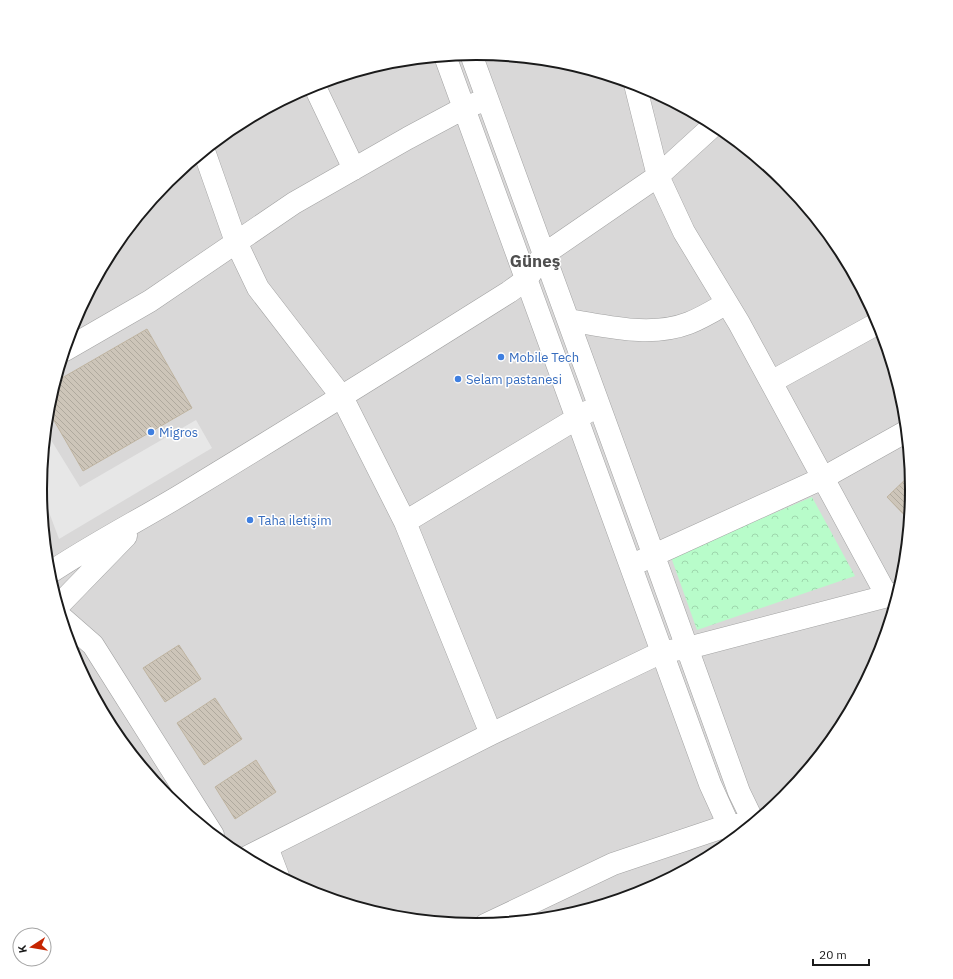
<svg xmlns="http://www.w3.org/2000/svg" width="953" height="979" font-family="'IBM Plex Sans',sans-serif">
<defs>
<pattern id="park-crowns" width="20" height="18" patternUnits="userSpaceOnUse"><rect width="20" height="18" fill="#b8fcca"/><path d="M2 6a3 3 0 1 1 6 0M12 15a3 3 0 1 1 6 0" fill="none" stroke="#9ed7ad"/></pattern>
<pattern id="building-back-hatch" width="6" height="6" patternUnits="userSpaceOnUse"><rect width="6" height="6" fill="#cdc5b9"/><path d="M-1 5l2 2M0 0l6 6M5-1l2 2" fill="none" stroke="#afa99e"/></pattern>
</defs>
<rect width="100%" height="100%" fill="#edebe0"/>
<path fill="#d9d8d8" d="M41 490a435 435 0 1 1 870 0a435 435 0 1 1-870 0Z"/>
<path fill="url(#park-crowns)" d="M812,497L855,576L697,630L671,557Z"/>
<path fill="#e7e7e7" d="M196,420L212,448L59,539L40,488L45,436L48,435L80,487Z"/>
<path fill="url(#building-back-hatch)" stroke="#bfb4a1" d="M147,329L192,408L83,471L48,410L55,382Z
M911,474L913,490L910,521L887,497Z
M179,645L201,679L165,702L143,668Z
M215,698L242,739L204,765L177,723Z
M256,760L276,792L235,819L215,787Z"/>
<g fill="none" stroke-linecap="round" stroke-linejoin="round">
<g stroke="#a2a2a2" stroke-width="23">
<path id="minor" d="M471,54L654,556L739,792L754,823
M445,56L710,784L735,839
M635,84L658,176L684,232L739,323L887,596
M314,85L354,169
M204,151L236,242L258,288L342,397L405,522L491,734
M568,320C607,326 650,338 689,323C702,318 715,310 727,303
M65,350L150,301L294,203L408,138L464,108L477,103
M771,382L880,322
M405,522L589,411
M641,561L823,478L907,431
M48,574C94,543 144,518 191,489C298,424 404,358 509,292L527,279L543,255L658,176L715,124
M58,606L126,536
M61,617L93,645L213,835
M267,847L278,876
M245,858L491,734L662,652L688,648L899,593
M485,925L613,864L729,825H743"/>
</g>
<path stroke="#ff8d5f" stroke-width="2.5" stroke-dasharray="2 2" stroke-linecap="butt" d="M46,549L50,546"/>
<use href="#minor" stroke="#fff" stroke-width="22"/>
</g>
<g fill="#3f7fe0" stroke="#fff" stroke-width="1.5">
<circle cx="501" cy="357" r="4"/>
<circle cx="458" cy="379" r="4"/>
<circle cx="151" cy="432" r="4"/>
<circle cx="250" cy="520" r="4"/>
</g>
<g text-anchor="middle" stroke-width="3" stroke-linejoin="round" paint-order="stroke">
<g font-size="13" fill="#366cbe" stroke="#fff" text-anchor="start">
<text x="509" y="362">Mobile Tech</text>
<text x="466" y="384">Selam pastanesi</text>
<text x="159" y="437">Migros</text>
<text x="258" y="525">Taha iletişim</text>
</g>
<g font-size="17" font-weight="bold" fill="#4e4e4e" stroke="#fff">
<text x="535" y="267">Güneş</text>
</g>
</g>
<path d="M0 0H953V979H0ZM47 489a429 429 0 1 1 858 0a429 429 0 1 1-858 0Z" fill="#fff" fill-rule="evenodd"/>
<path fill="none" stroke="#1b1b1b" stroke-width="2" d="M47 489a429 429 0 1 1 858 0a429 429 0 1 1-858 0Z"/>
<g transform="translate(32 947) rotate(258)"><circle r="19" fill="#ffffff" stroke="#a4a4a4"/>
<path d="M0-3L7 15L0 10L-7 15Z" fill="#c62500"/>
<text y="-6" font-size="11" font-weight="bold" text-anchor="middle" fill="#1b1b1b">K</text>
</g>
<path d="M813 959v6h56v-6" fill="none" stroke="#1b1b1b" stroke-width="2"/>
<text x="819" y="959" font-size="12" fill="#1b1b1b" stroke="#ffffff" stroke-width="3" paint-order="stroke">20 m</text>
</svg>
